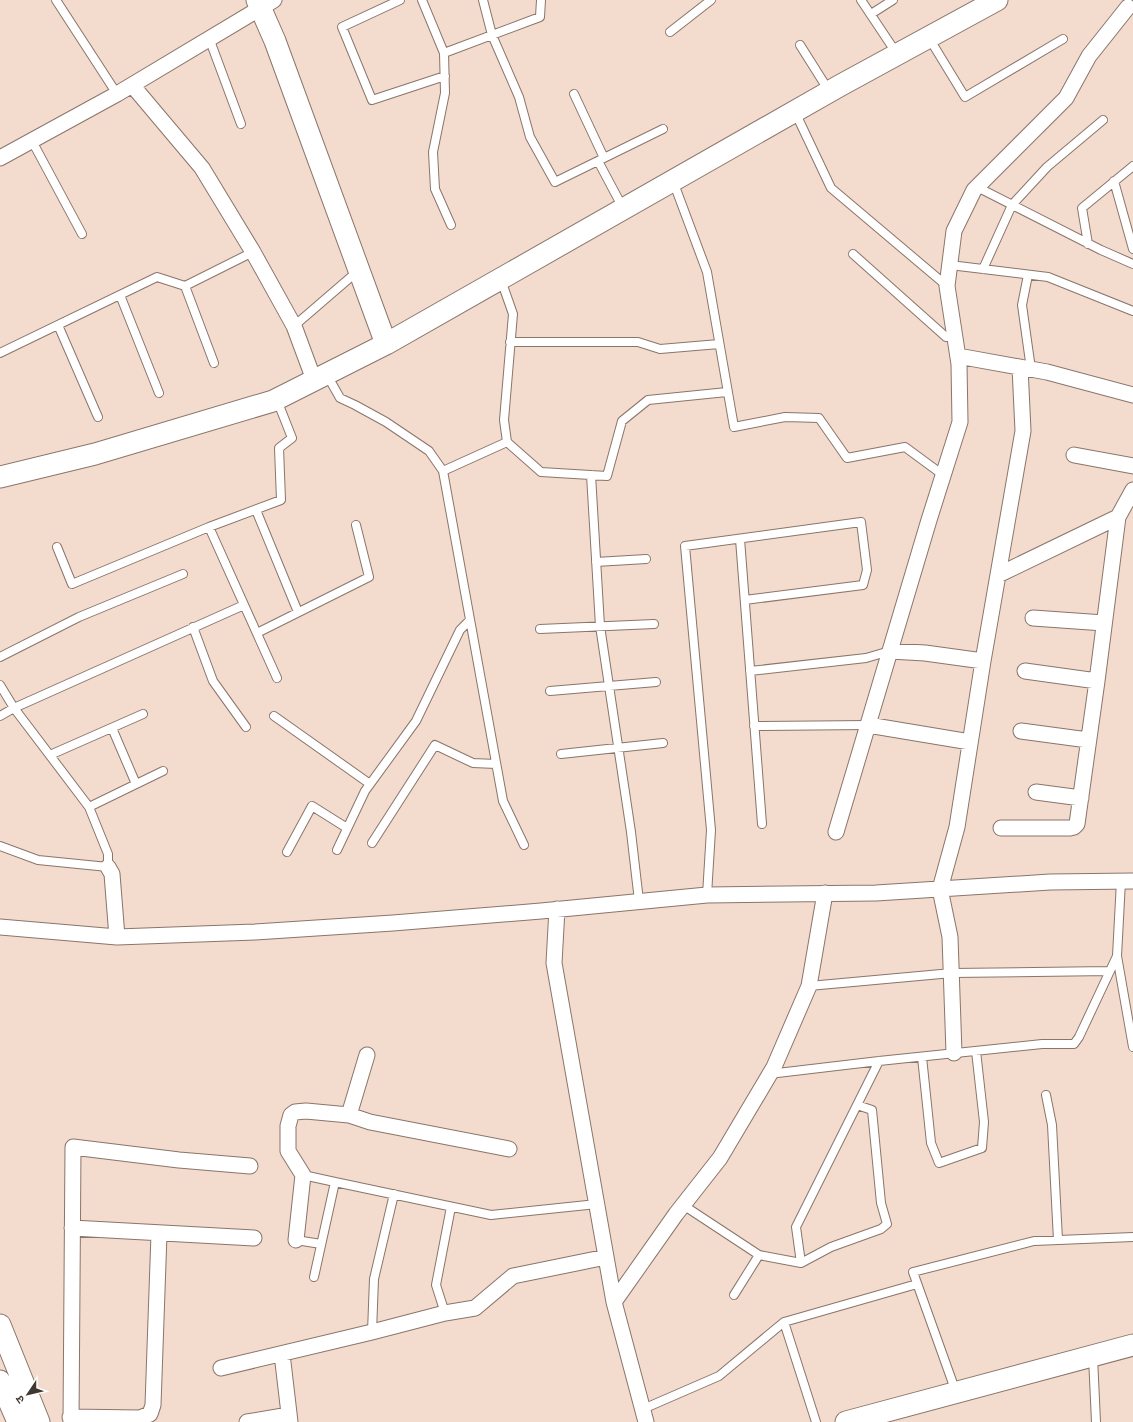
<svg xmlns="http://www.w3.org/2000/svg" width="1133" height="1422" font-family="'PT Sans','Noto Sans Devanagari',sans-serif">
<rect width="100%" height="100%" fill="#f3dbce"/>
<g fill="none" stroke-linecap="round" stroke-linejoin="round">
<g stroke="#8a756a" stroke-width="10">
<path id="lane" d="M56,0L117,94
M400,0L342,27L372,100L445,76
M422,0L444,53L445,93L433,152L435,189L451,225
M483,0L492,35L519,97L530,137L555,182L663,129
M861,0L897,54
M871,14L893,0
M670,32L711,0
M209,38L241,124
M929,38L965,97L1063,39
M800,45L829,91
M444,53L540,17L541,0
M574,94L604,158
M795,112L831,188L947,286
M32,141L82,234
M598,161L623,208
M673,181L707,272L734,427L785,417L819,418L847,458L905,447L943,475
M1114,181L1133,249
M977,187L1101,250L1133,264
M1088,244L1082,208L1133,166
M853,254L946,337L955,336
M950,265L1048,277L1133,311
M983,269L1012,205L1047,167L1103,120
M1028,275L1022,305L1031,369
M501,280L513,314L504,420L507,442L541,472L607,476L622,421L648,400L727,392
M185,286L214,363
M120,295L159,393
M58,325L98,417
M294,326L359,270
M510,342H638L660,349L719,344
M0,353L157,277L185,286L253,252
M327,375L340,398L355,405L386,422L429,451L443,471L503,801L524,845
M443,471L507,442
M591,475L600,626L631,832L639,901
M256,510L298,612
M209,527L277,678
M740,539L762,824
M57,547L72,584L209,527L281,500L279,448L292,438L277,400
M596,562L646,559
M193,627L213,681L246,727
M540,629L654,624
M257,633L369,577L356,525
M0,657L79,617L183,574
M750,671L866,658L890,651
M0,685L14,708L89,807L108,854V867L38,860L0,846
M550,691L656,682
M0,716L14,708L244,605
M274,716L370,784
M754,726L868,725
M112,728L136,784
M561,754L663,743
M50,755L143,714
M89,807L163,771
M372,843L435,745L473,763L496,764
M337,850L365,791L416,721L460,630L470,620
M287,852L312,806L347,828
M707,895L711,830L685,546L861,522L867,570L863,585L745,600
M1117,956L1133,1047
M809,986L952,973L1110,971
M922,1057L931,1143L939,1163L982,1148L984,1122L976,1051
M769,1074L879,1061L1042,1044H1074L1079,1037L1117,956L1121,881
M1046,1095L1052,1125L1058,1240
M303,1175L335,1182
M683,1205L759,1255L734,1295
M296,1240L321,1244
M759,1255L801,1263L831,1247L881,1229L887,1224L881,1203L872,1110L857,1105
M801,1263L796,1227L879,1061
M314,1277L335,1182L491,1215L597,1204
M445,1313L436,1285L451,1207
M784,1322L816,1422
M372,1332L374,1279L394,1194
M1093,1357L1096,1422
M956,1392L913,1272L1034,1241L1133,1237
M643,1408V1409L719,1376L784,1322L917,1284"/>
</g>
<g stroke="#8a756a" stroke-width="17">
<path id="street" d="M132,85L202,168L253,252L294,326L314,380
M0,158L117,94L274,0
M958,356L1047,372L1133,395
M1074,455L1133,466
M998,575L1118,517
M1033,618L1104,623
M890,651L925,653L983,661
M1025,671L1097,681
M868,725L970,742
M1021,731L1088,740
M1036,792L1081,798
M1001,828H1070L1074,827L1077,824L1097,681L1118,517L1133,490
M836,832L929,520L960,422L959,364L947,286L954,231L974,190L1066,98L1089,56L1128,7
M108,867L112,874L117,937
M557,909L554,963L614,1302L646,1422
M0,927L117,937L255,932L393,923L541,911L707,895L876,893L1050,882L1133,881
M954,1053L950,937L940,889L957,827L983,661L1023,431L1020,367
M349,1115L367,1055
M72,1228L254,1238
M296,1240L303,1175L288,1151V1126L291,1115L295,1112L306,1111L349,1115L370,1122L509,1149
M614,1302L676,1214L720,1158L774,1067L809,986L825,893
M282,1354L290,1422
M221,1368L372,1332L445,1313L475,1308L513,1276L606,1257
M70,1417L140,1418L150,1414L153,1405L159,1234
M71,1422L73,1147L179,1160L250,1166
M247,1422L289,1415"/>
</g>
<g stroke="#8a756a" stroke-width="23">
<path id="secondary" d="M257,0L275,41L386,344
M0,477L95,454L273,401L386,344L841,85L997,0
M0,1325L39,1422
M0,1381L18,1422
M846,1422L1133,1345"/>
</g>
<use href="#lane" stroke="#fff" stroke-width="8"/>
<use href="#street" stroke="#fff" stroke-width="15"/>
<use href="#secondary" stroke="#fff" stroke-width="21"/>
</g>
<g transform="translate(28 1394) rotate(235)" stroke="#ffffff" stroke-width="3" paint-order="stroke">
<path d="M0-3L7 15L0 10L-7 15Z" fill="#403732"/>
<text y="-6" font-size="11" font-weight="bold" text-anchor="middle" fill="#403732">उ</text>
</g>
</svg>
